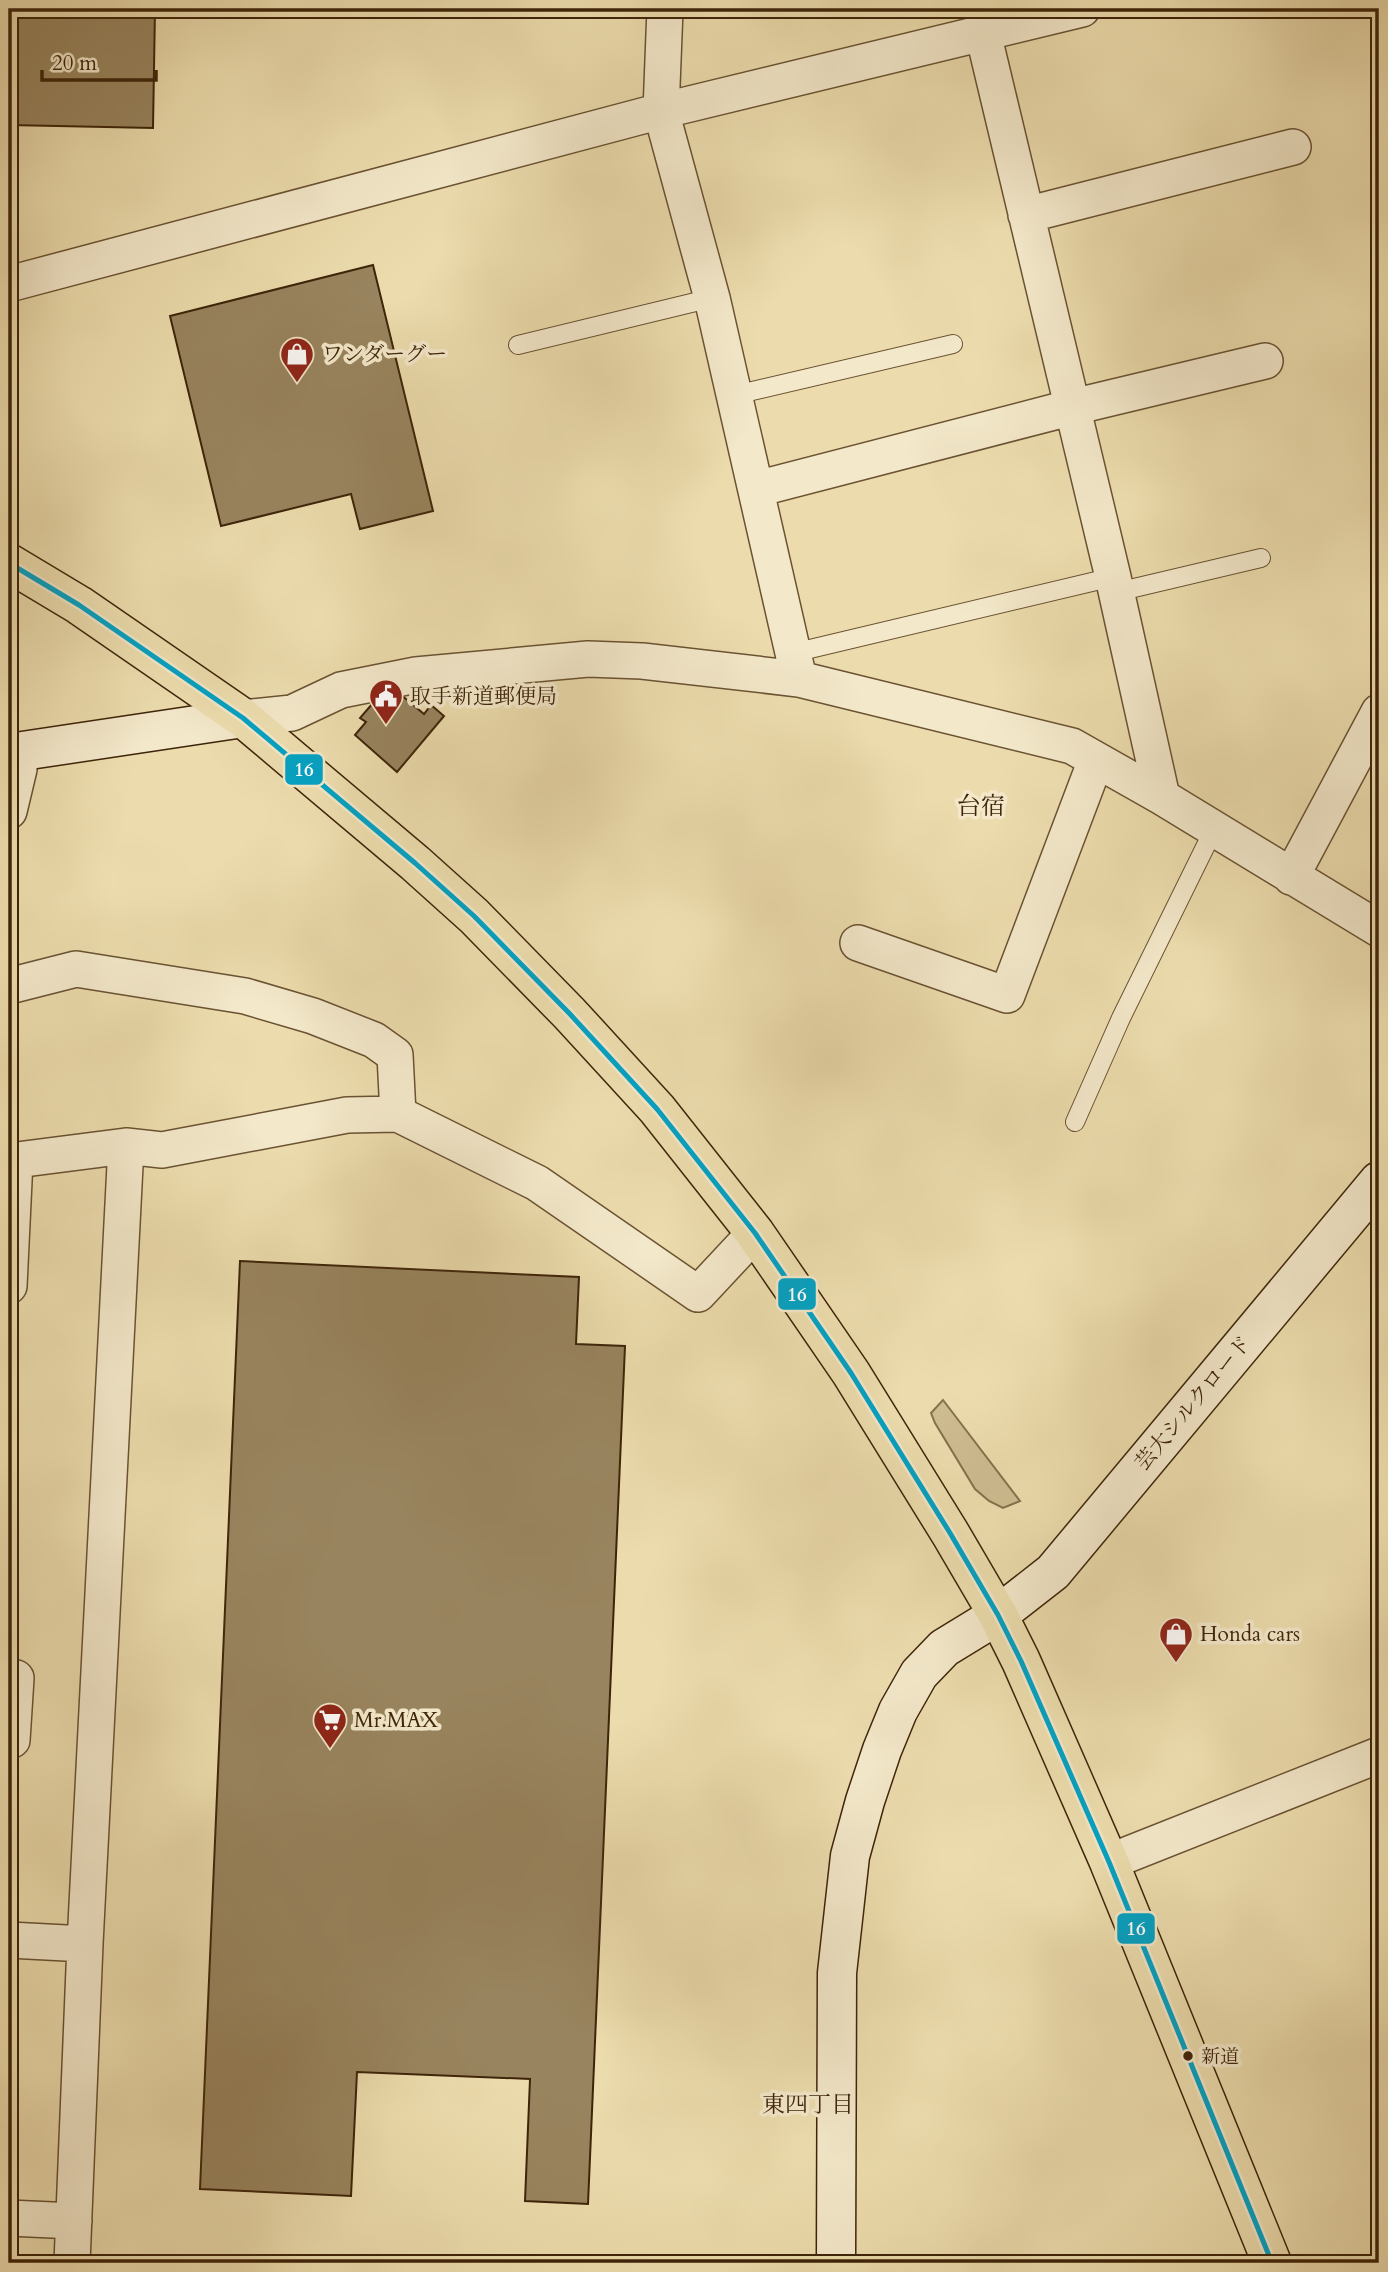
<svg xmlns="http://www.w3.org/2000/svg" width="1388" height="2272" font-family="Cardo,'Noto Serif JP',serif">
<rect width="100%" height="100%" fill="#ecdcad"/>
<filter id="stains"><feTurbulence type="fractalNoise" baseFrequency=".00286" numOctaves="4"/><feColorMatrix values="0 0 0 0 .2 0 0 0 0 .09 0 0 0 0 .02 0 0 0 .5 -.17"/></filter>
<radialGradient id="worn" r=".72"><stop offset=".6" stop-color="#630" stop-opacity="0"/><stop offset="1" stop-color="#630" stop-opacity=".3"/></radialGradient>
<path fill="#cebd91" stroke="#86704d" stroke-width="2" d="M943,1400L1020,1501L1003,1508L989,1501L975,1489L935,1423L931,1413Z"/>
<path fill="#98845e" stroke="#3e2409" stroke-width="2" d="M9,9H155L153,128L9,125Z
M373,265L433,511L360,529L351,494L221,526L170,316Z
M400,694L424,714L431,705L444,716L397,772L355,735L366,722L360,718L373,703L384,712Z
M240,1261L579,1277L576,1344L625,1346L588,2204L525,2201L530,2079L357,2072L351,2196L200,2189Z"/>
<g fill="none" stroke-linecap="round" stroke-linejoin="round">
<g stroke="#6a5232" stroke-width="20">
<path id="lane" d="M518,345L712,298
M735,395L953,344
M1117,592L1261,558
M793,653L1113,577
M1075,1122L1121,1018L1214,829"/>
</g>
<g stroke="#6a5232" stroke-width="38">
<path id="street" d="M665,9L661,111L712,298L799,679
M983,33L1113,577L1162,797
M1026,215L1293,147
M9,284L661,111L1082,9
M757,489L1073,407L1265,361
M243,718L292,713L341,690L416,675L588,659L642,661L799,679L1072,746L1162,797L1379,929
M9,811L19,769L18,751
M1291,877L1379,712
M858,943L1007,995L1096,760
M9,986L76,969L245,996L313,1016L374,1040L395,1055L398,1114
M9,1161L126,1146
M9,1286L15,1160
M9,1740H12L16,1678
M1109,1862L1379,1755
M9,1940L85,1944
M9,2218L74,2221
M72,2263L85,1944L126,1146L162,1150L347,1115L398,1114L537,1183L698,1294L755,1233"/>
</g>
<g stroke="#3e2409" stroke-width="41">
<path id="secondary" d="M9,753L243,718
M836,2263L837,1973L850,1856L865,1801L882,1750L898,1711L919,1674L944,1648L998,1615L1053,1572L1379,1181"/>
</g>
<g stroke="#3e2409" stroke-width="41">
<path id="primary" d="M9,563L79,605L243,718L415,863L474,916L569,1013L657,1109L755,1233L851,1373L950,1533L998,1615L1021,1661L1109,1862L1272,2263"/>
</g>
<use href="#lane" stroke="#f3e8ca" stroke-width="18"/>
<use href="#street" stroke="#f3e8ca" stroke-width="35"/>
<use href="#secondary" stroke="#f3e8ca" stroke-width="38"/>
<use href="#primary" stroke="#ecdcad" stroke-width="38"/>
<g stroke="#f3e8ca" stroke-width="10">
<path id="bus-1" d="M9,563L79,605L243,718L415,863L474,916L569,1013L657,1109L755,1233L851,1373L950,1533L998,1615L1021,1661L1109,1862L1272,2263"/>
</g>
<use href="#bus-1" stroke="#03a2c4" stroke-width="5"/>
</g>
<defs>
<g id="shop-pin" transform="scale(1.75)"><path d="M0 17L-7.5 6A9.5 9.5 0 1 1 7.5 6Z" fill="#8f2418" stroke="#f3e8ca"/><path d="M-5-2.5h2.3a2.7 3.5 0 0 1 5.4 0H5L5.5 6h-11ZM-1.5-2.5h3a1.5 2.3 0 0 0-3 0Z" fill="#fff"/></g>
<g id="civic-pin" transform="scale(1.75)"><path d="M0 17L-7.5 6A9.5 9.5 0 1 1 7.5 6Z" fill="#8f2418" stroke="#f3e8ca"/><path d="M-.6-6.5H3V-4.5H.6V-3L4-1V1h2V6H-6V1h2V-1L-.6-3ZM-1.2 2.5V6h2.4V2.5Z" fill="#fff"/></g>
<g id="supermarket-pin" transform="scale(1.75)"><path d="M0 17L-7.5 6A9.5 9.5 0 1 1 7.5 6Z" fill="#8f2418" stroke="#f3e8ca"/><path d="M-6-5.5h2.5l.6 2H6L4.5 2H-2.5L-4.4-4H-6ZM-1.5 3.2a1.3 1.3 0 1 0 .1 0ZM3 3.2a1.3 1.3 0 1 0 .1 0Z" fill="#fff"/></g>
</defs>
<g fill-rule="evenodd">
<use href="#shop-pin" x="297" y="354"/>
<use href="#civic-pin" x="386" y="696"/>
<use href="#shop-pin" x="1176" y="1634"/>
<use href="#supermarket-pin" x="330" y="1720"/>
</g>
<circle fill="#3e2409" stroke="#f3e8ca" stroke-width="2.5" cx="1188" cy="2056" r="6"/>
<g text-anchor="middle" stroke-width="7" stroke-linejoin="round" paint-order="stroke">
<g font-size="19" fill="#3e2409" stroke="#f3e8ca" text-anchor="start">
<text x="1201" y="2063">新道</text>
</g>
<g font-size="21" fill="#3e2409" stroke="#f3e8ca" text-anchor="start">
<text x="322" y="361">ワンダーグー</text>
<text x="410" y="703">取手新道郵便局</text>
<text x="1200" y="1641">Honda cars</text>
<text x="354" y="1727">Mr.MAX</text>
</g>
<g font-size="21" fill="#3e2409" stroke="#f3e8ca">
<text transform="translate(1193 1403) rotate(-50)" y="7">芸大シルクロード</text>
</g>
<g font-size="23" fill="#3e2409" stroke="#f3e8ca">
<text x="808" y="2112">東四丁目</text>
</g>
<g font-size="24" fill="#3e2409" stroke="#f3e8ca">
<text x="981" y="814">台宿</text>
</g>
</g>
<g stroke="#f3e8ca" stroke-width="2.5">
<rect x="284" y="753" width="40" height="33" rx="7" fill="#03a2c4"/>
<rect x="777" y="1277" width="40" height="34" rx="7" fill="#03a2c4"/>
<rect x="1116" y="1912" width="40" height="33" rx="7" fill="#03a2c4"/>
</g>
<g font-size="19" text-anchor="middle" font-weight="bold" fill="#fff">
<text x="304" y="776">16</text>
<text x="797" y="1301">16</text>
<text x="1136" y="1935">16</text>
</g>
<rect width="1388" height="2272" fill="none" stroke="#ecdcad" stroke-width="35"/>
<rect x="10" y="10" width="1367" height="2251" fill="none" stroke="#3e2409" stroke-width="3.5"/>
<rect x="18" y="18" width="1353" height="2237" fill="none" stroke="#3e2409" stroke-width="2"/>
<path d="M42 70v10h114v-10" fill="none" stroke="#3e2409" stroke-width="3.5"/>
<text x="52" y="70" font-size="21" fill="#3e2409" stroke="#f3e8ca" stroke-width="5" paint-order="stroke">20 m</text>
<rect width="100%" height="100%" filter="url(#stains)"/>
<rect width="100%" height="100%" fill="url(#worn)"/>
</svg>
